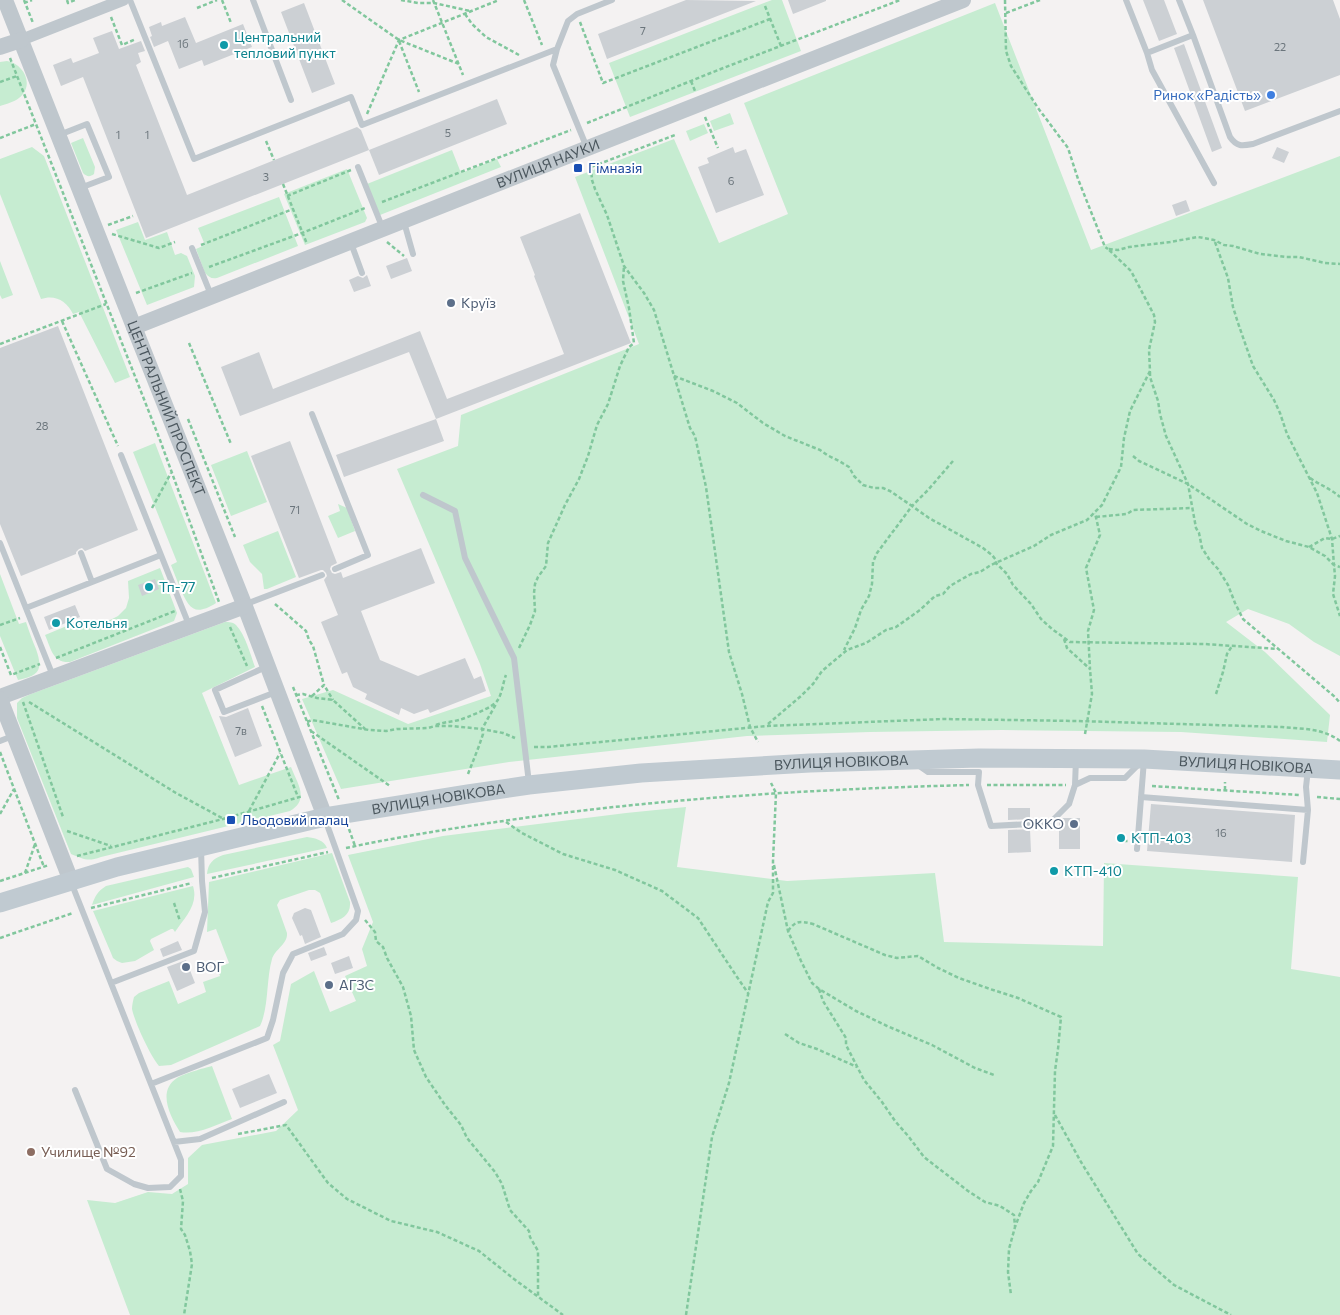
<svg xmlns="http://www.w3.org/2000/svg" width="1340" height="1315" font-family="Commissioner,sans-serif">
<rect width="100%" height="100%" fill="#f4f2f2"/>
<path fill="#c6ecd1" d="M772,0H782L801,51L630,117L609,63Z
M995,3L1091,250L1340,156V656L1314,642L1289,624L1248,609L1226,622L1265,652L1330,715L1327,742L1181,732L1002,730L870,732L747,736L509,762L341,789L302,699L333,690L408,724L491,696L480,664L397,469L458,446L461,415L639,344L575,177L674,139L719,243L788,214L744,103Z
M7,61C24,64 35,85 19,98C14,102 6,104 0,106V62Z
M730,113L734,124L714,131L710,121Z
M704,124L708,133L690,141L686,131Z
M83,138L95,167L94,174C90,177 87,177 83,173L71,143Z
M32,147L44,156L130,377L115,383L79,312L73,314C67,301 55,294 41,299L0,194V159Z
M452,150L461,173L497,159L501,167L380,215L367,184Z
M347,169L367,218L365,222L305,245L284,194Z
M279,197L298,246L217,278C211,279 209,277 205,273L196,249L205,245L198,228Z
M138,222L145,240L167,232L175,255L181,253L187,256L195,276L194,287L147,305L116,230Z
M0,261L13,295L2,299L0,295Z
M155,443L216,603C194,617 189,608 180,588C177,580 174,573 171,565L177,562L133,452Z
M247,451L267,502L231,516L211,465Z
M338,504L347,508L355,531L338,538L328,516L340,511Z
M278,531L296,577L267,589H264L262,574L250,562L243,545Z
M160,568L177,613L174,621L70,662C52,663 51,648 45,635L74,623L95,624L108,621L118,616L126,608L129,598L128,581Z
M0,574L19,624L26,622C29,631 32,640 36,649C43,669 40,676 18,680L0,636Z
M225,622C229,622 233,622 236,625C245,634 251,656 255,667L202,693L239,785L291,767C297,783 310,799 290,811L101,857C87,862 84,859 71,854L17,718V703L22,698L31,694Z
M686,807L677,867L787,881L935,873L944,942L1103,946L1104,863L1298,877L1291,969L1340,977V1315H130L87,1200L115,1203L148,1192L172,1194L188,1184V1158L202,1145L276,1131L298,1110L273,1045L280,1041L291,984L314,971L330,1012L356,1001L345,976L367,966L362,949L373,922L348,855L443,836L626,813Z
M307,837C315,838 324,840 327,848L207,874C208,863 213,859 223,855Z
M332,853L350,902C351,915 342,919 331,923L320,893L315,890H309L280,900L277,905L287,933C288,944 275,949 272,959C266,980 269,1007 260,1026L171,1065L159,1066C150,1055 135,1023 132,1009C132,1005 133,1001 134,997L139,993L169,981L178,1004L206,992L203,982L220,976L217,968L229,963L216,929L207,932L209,882Z
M188,867L191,869L194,877L92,905C95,896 98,891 106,886Z
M193,886C199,905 184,918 175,932L173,929H171L151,939L150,941L154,950L135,961L122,963L117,961L113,958L111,953L93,911Z
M212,1066L232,1119C216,1125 197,1135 180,1132C170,1116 157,1091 177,1078C183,1074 204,1068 212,1066Z"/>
<path fill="#ccd0d4" d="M686,0L756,1L607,59L598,34Z
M788,0H826V1L793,14Z
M1143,0H1164L1177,34L1159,41Z
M1203,0H1333L1340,19V75L1245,111Z
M304,3L335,84L312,93L281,12Z
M185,17L196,43L243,24L252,47L204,66L202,60L179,69L168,41L154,47L150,37L152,36L149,27L161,22L162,26Z
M112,31L119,49L141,41L145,51L138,53L141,62L136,65L187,195L357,127L361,130L369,150L146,238L83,77L61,86L53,65L71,58L73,63L99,53L93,38Z
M1184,44L1222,148L1212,152L1174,48Z
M497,99L507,124L379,175L369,150Z
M733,147L735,153L746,149L764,195L716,213L698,167L709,163L707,158Z
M1277,147L1289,152L1284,163L1272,158Z
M1186,200L1190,211L1176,216L1172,205Z
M580,213L631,343L436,419L409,352L240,416L221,367L259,352L273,389L420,331L447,399L564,354L534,276L535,275L520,237Z
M407,258L412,271L391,279L386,266Z
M367,275L371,286L354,292L349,280L358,276L363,278Z
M58,326L138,530L85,551L82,548L79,549L76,552V554L21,576L0,524V348Z
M436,419L444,441L344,477L336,455Z
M290,441L337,563L331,566L330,569L332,573L335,574L341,572L343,578L421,548L435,583L361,611L380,660L418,676L465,658L474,679L481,676L486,691L430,713L428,709L414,714L401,708L399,715L365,699L367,694L353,687L347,672L342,674L321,622L338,615L324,580L327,576L326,573L323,570H321L299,578L251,456Z
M155,579L159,589L142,596L138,585Z
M75,605L80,617L49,630L44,617Z
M248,708L262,746L235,757L219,716L226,717Z
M1151,804L1295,815L1292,862L1147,851Z
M1008,808H1030V819L1008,820Z
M1062,818H1080V849H1059V821Z
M1030,829L1031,852L1008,853V830Z
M305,908L311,910L321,937L305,944L302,935L300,936L292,918L294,913Z
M178,941L182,950L163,957L160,949Z
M324,947L327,955L311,961L308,953Z
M349,956L353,968L335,974L331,963Z
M186,960L195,983L177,991L167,967Z
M269,1074L277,1093L240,1108L232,1089Z"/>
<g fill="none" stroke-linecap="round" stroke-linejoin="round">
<path stroke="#81c79d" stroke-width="2.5" stroke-dasharray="4 2.5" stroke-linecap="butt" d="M24,0L33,23
M67,0L68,3L75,0
M222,0L231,23
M342,0L399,40L459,64
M401,0L418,3H434L470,11
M433,0L463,75
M524,0L542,45
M1005,0L1006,51L1011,66L1038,108L1068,148L1078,179L1105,247L1108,249
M24,3L32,0
M765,6L781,46
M197,8L217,0
M1006,13L1040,0
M465,14L472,24L486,37L519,55
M111,17L122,45L136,39
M580,22L603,83L770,19
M399,41L419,92
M10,58L160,440L219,602
M691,81L695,91
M0,82L17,76
M367,114L399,40L499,0
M705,117L718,148
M587,123L713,72L900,0
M0,138L36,124
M266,141L274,160
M589,162L591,167L675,135
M591,167L592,180L595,189L607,215L624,266L644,293L654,310L690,428L695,436L706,487L729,652L742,694L750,727L758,742
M283,184L307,244
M287,196L351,170
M382,202L571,130
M108,225L133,216
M112,234L159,248L175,242
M387,242L404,256
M1215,242L1228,278L1233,307L1238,323L1253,366L1274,400L1280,413L1287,434L1317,493L1332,539L1334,565L1340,567
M201,245L293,209
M209,267L302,233L365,208
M136,293L192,273
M62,321L118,446
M189,343L231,444
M0,344L106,304
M1150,372V377L1158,401L1160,414L1166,436L1188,484L1196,528L1199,533L1202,548L1209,559L1218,569L1228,585L1235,603L1243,619L1335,697L1340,703
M674,376L713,391L737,403L763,423L785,436L820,450L827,455L839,461L849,467L854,476L863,485L874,488H883L890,491L912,506L877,553L873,562L872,584L869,596L861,610L855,628L844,650
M188,419L235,537
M1133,456L1139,461L1188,484L1247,524L1261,531L1286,541L1309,547L1325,556L1334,565L1335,576L1333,594L1340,616
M953,461L928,490L912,506L929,518L983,548L992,555L996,560V563L1007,574L1013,585L1031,604L1041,619L1052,629L1070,642L1204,644L1279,649
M1310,478C1320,485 1331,489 1340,497
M152,508L171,473
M1096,517L1127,514L1133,510L1192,508
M1309,547L1325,538L1332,539L1340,536
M275,604L306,631L309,640L313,646L324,685
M0,625L20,618
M230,627L247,666
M1064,639L1067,648L1090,669L1088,631L1094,610L1086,568L1100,535L1095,513
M0,647L11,675L40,664
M519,648L530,625L535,611L534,593L535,584L538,577L546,566L548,543L565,505L579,479L588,456L597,425L608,404L620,366L629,347L634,343L629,308L623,281L624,266
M56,658L175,611
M293,687L339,800
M1216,694L1223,672L1227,654L1232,646
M296,695L303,694L317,698L333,700L365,729
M312,696L324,685L333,700
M23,702L63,817
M29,702L176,793L222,818
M262,706L298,797
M307,722L312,720L369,730L386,731L397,729L428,728L435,726H451L482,729L503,733L515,738
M768,724L801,696L813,684L822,671L847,650L866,643L886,630L896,627L920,610L935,596L943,594L950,586L962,579L971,574L980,572L991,565L1034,546L1051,535L1087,520L1102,505L1121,467L1124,438L1130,411L1150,371L1149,350L1155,322L1154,315L1131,271L1108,249L1118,250L1129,247L1170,242L1198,237L1214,240L1224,245L1233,246L1260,254L1286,257H1299L1325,263L1340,264
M436,725C444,722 451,722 459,720C466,718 494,707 497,701C502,695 503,682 506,675
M311,731L390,786
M1085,734L1092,694L1090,669
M534,747H548L767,726L943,719L1077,721L1282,727C1302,729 1323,728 1340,741
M0,752L44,867
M468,774L479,746L483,734L482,729L496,704
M987,785H1066
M1152,786L1299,795
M1225,790V782
M1317,797L1340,799
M249,811L280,753
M0,814L14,789
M506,822L522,833L563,854L615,870L662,891L698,918L737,977L748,993
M349,829L355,846
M67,831L111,846
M1117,841H1129
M346,848C403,836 460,827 517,819C667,798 818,789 969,785
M77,856L223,819L303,796
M774,865L788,931L801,961L812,983L819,989L856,1011L887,1026L932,1045L975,1068L994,1075
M25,873L35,844
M212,878L328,852
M0,881L49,865
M174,903L180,921
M91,908L192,883
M365,920L375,932L376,941L383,947L387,958L403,987L411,1016L414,1050L426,1077L445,1105L461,1125L467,1138L495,1172L502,1184L510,1210L529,1231L530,1237L538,1251V1296
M788,931C796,920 800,921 813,924L885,955L897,958L918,956L938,968L959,978L990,989L1018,998L1061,1017L1058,1049L1055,1071L1053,1146L1038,1182L1031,1191L1024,1203L1015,1227
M0,938L73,913
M819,989L823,1001L846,1038V1045L864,1080L882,1102L895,1121L909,1137L924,1157L968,1191L985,1202L1000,1206L1014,1215L1015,1227L1009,1249L1008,1272L1011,1295
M785,1034L799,1043L817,1049L857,1067
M1055,1115L1081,1162L1138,1254L1174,1285L1231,1315
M238,1134L286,1125L328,1183L347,1199L391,1221L437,1232L479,1251L514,1279L563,1315
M180,1189L183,1201L181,1229L185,1235L190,1251L192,1264L184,1315
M686,1315L712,1137L729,1083L768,902L773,893V861L776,793L771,783"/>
<path stroke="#bfc7cd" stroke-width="6" d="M130,0L194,159L351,97L362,125L557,49
M253,0L291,100
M1126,0L1147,53L1193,35L1179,0
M1193,35L1230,137C1237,147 1242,146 1253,144L1340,111
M1147,53L1152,70L1214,183
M59,135L87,124L109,177L80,188
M587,148L553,65L557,49L568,21L577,14L612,0
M358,167L383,229
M404,222L413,254
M351,243L362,273
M192,248L211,295
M312,414L368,555L335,569
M121,455L189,625
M423,495L455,511L465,558L514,658L529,783
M0,543L53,676
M81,553L92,582
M246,604L322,575
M26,608L161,555
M268,666L215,690L224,712L276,692
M0,741L13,736
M918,765L928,772H979L978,785L991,826L1050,823L1069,804L1075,785L1076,759
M1075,785L1090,778H1125L1139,764
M1141,797L1308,810
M1137,849L1144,760
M1303,862L1308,810L1306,787L1308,769
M71,882L181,1160V1176L170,1187L148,1188L134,1184L107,1169L75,1090
M111,983L194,951L205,912L202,881L201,848
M151,1084L267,1038L273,1020L283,973L293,954L343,934L356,920L358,911L325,819
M174,1142L200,1139L284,1102"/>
<path stroke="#bfc7cd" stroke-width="12" d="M21,40L123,0"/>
<g stroke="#bfc7cd" stroke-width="16">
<path id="s1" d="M5,0L134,327L244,604L325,817"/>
<path d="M0,47L21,40"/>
<path id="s2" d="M134,327L963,0"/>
<path d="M0,697L245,606"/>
<path d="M0,699L71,881"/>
</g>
<path stroke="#c0cad1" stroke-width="19" id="s3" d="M0,903L117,867L325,817L468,794L529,785L641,773L810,763L979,758L1144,759L1340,770"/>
</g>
<g fill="#0f9aa8" stroke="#fff" stroke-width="2">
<circle cx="224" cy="45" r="5"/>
<circle cx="149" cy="587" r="5"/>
<circle cx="56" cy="623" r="5"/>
<circle cx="1121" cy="838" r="5"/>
<circle cx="1054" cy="871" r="5"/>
</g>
<circle fill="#3f7fe0" stroke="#fff" stroke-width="2" cx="1271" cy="95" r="5"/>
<g fill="#1a4fb4" stroke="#fff" stroke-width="2">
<rect x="573" y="163" width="10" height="10" rx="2.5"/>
<rect x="226" y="815" width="10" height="10" rx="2.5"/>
</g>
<g fill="#5c6f8a" stroke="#fff" stroke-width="2">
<circle cx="451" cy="303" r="5"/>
<circle cx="1074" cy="824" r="5"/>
<circle cx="186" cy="967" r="5"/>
<circle cx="329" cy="985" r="5"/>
</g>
<circle fill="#8d6e63" stroke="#fff" stroke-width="2" cx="31" cy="1152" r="5"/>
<g text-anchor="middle" stroke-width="4" stroke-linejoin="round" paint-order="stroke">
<g font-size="11" fill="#6b757c">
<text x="643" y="35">7</text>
<text x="183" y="48">1б</text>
<text x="1280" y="51">22</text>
<text x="448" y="137">5</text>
<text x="118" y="139">1</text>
<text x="147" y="139">1</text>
<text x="266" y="181">3</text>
<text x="731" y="185">6</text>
<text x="42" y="430">28</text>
<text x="295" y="514">71</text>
<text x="241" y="735">7в</text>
<text x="1221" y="837">16</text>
</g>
<g font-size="14" fill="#0d838f" stroke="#fff" text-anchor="start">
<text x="234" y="42">Центральний<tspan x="234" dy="16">тепловий пункт</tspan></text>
<text x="159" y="592">Тп-77</text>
<text x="66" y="628">Котельня</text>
<text x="1131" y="843">КТП-403</text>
<text x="1064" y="876">КТП-410</text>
</g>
<g font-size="14" fill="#366cbe" stroke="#fff" text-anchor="end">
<text x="1261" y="100">Ринок «Радість»</text>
</g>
<g font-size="14" fill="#4b575e" stroke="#fff">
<text dy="5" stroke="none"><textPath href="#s2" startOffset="445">ВУЛИЦЯ НАУКИ</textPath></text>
<text dy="5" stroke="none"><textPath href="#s1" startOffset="439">ЦЕНТРАЛЬНИЙ ПРОСПЕКТ</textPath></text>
<text dy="5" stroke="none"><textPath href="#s3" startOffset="856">ВУЛИЦЯ НОВІКОВА</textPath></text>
<text dy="5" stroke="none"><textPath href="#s3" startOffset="1261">ВУЛИЦЯ НОВІКОВА</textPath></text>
<text dy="5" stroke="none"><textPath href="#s3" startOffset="451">ВУЛИЦЯ НОВІКОВА</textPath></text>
</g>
<g font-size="14" fill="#164399" stroke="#fff" text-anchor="start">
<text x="588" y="173">Гімназія</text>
<text x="241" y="825">Льодовий палац</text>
</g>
<g font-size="14" fill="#4e5e75" stroke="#fff" text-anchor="start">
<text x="461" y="308">Круїз</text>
<text x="1064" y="829" text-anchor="end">ОККО</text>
<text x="196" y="972">ВОГ</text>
<text x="339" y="990">АГЗС</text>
</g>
<g font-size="14" fill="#785e54" stroke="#fff" text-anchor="start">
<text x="41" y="1157">Училище №92</text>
</g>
</g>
</svg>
